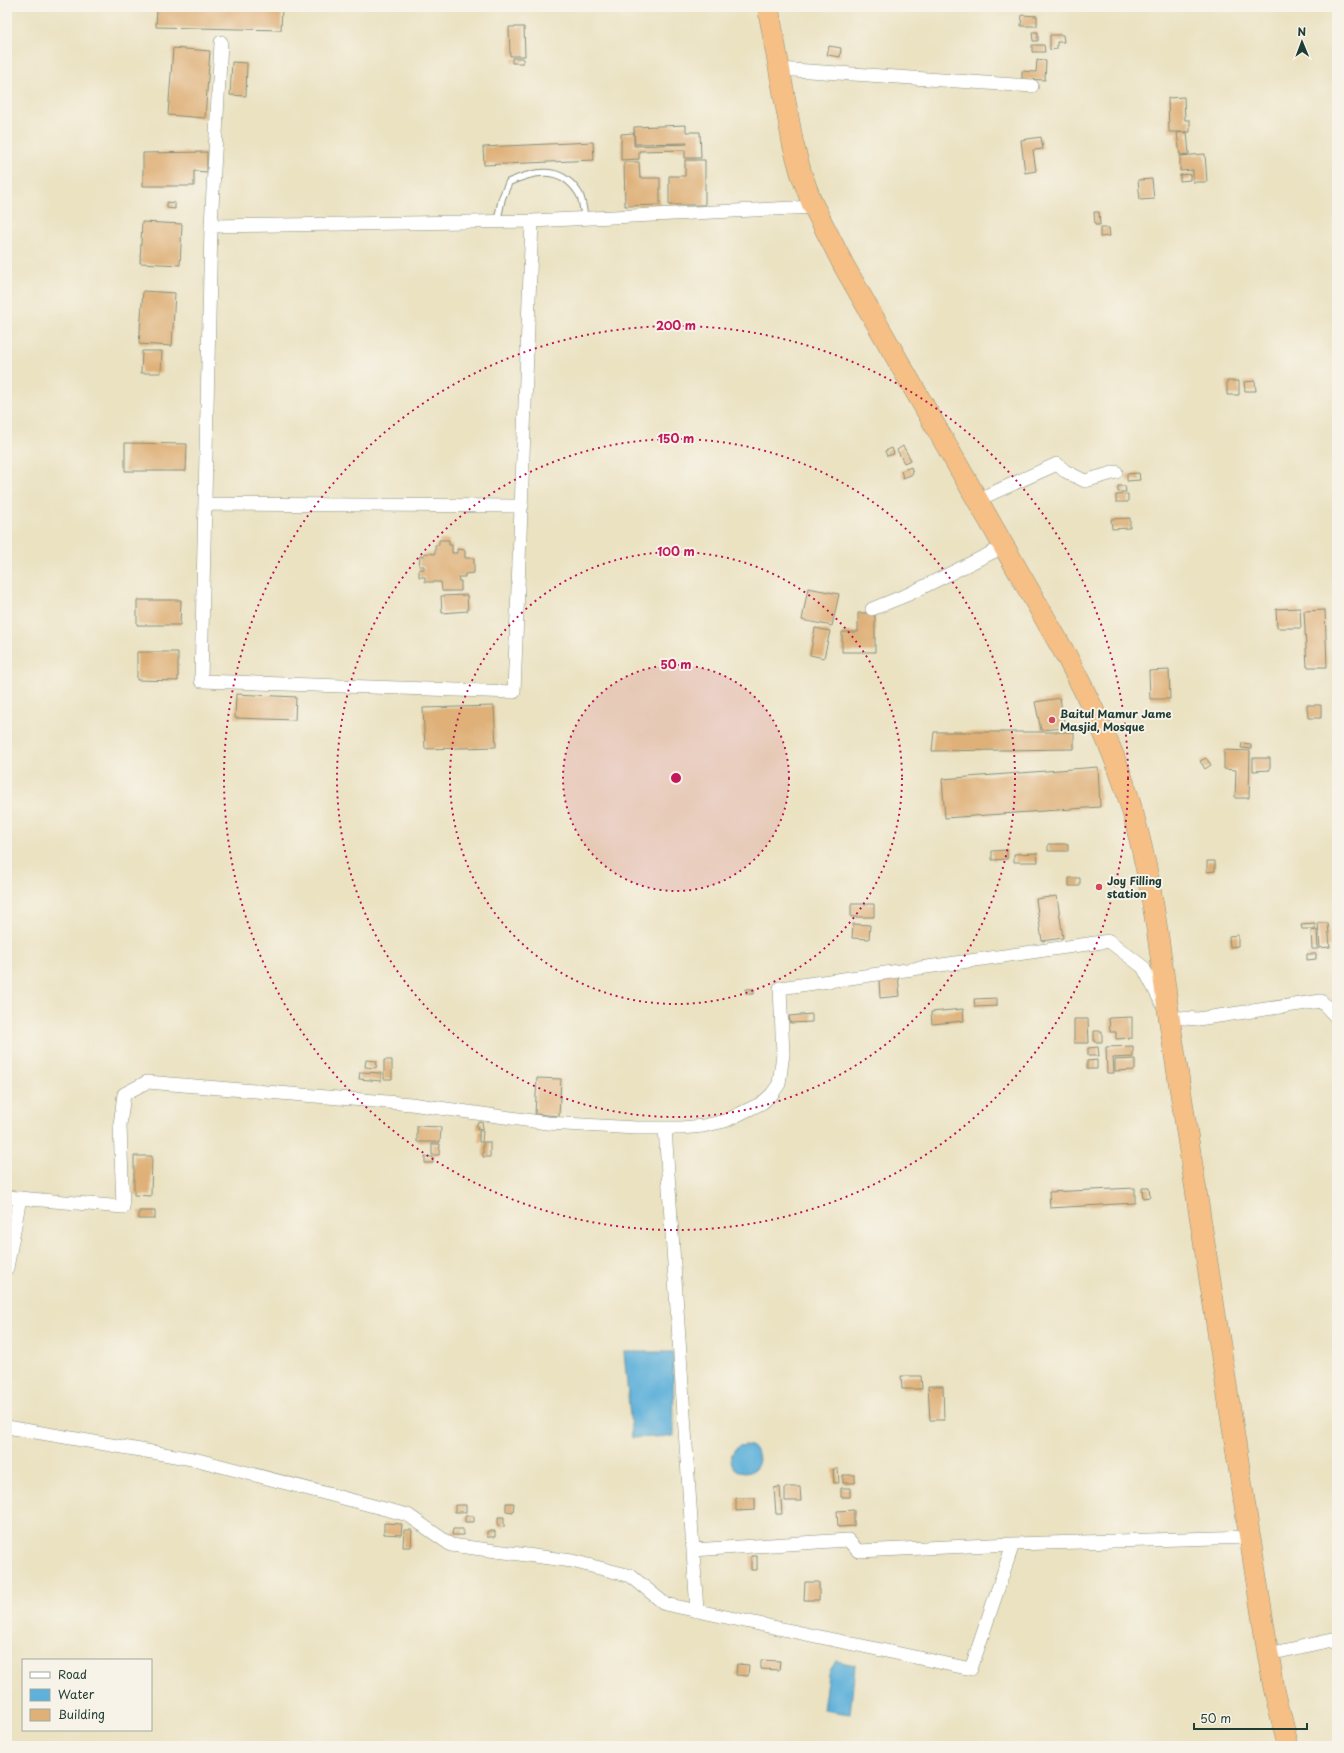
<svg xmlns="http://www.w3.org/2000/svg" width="1344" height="1753" font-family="'Playpen Sans',sans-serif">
<rect width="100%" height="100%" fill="#f7f3e8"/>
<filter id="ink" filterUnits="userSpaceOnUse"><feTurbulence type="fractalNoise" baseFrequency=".025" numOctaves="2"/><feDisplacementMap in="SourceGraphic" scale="8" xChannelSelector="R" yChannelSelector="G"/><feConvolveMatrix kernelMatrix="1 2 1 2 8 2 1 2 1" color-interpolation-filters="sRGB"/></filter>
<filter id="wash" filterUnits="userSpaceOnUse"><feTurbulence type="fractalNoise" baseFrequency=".012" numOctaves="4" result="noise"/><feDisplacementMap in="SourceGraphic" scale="16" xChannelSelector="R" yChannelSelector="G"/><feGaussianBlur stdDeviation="0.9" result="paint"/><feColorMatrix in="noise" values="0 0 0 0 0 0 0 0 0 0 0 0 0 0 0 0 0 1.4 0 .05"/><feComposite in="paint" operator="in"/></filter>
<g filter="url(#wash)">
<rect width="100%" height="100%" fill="#ebe2c2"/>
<path fill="#5eb1da" stroke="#3e7787" d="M624,1352H673L674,1436L632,1438Z
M731 1459a14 14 0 1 1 28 0a14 14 0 1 1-28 0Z
M836,1661L855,1665L850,1714L823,1710L828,1674Z"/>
<g id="blocks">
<path fill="#dfb179" d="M157,7H282L281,30L156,27Z
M1022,15L1037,16V26H1021Z
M509,27H524L525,56H510Z
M1032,32H1038V41H1033Z
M1050,35H1063L1064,42H1057V49L1050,50Z
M1032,45H1044L1045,52H1032Z
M829,46L841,48L840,57L827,55Z
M173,48L210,51L205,118L168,115Z
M512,58H523V63H512Z
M1037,60L1046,61L1045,80L1022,79V71L1036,72Z
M232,62L247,63L246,96L230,95Z
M1184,97L1185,120H1190V132H1169L1168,98Z
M686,125V132H700L701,158H685V150L639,151V159L621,160V134L634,133V146L687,144V143L635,144L634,127Z
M1187,132L1189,154L1180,155L1177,133Z
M1041,137L1043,149L1033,150L1036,171L1025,173L1021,140Z
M593,142L594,160L484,165L483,147Z
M207,152V172L194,171V186H143V153Z
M1205,154L1207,182H1193V170L1180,171V156Z
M685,160H705V205H669V176H685Z
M624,162H639L640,178H660V205L625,206Z
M1190,174V180L1180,181V175Z
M1152,179L1154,199L1140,200L1138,180Z
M167,202L175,203V209L167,208Z
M1094,212H1099L1100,225H1095Z
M142,222L182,224L180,265L140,263Z
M1100,228H1109L1110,236L1100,237Z
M143,291L175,293L172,346L139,344Z
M142,351H162L161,373H141Z
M1227,381H1239V395H1227Z
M1255,381L1256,391H1245L1244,382Z
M125,443L187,444L186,471H125Z
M903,446L911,460L904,463L897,450Z
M892,448L894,454L887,456L885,451Z
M911,467L913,474L903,478L901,471Z
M1139,473L1140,480L1127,481V474Z
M1118,486H1125L1126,492H1118Z
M1128,494V502H1116V495Z
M1130,518V528L1112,529L1111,519Z
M439,540H449V545H452V553H457V549L465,550V558H474V573L465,574V577H458L459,581H461V591H442L441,582H425V577H419V569H424V566H419L420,556H424V553L435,554V545H439Z
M808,588L839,594L832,626L802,620Z
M467,595L468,611L442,613L441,596Z
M137,600H181L180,625H137Z
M1300,608L1301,628H1277L1276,609Z
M1325,610L1327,667H1307L1304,611Z
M858,613H875V652H842V632H858Z
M815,628L830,631L824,658L810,655Z
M137,652H178V681L137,680Z
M1169,670L1170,699H1150L1149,671Z
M236,694L296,697L295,720L235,718Z
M1060,698L1065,728L1041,730L1035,702Z
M1307,705H1321V718H1308Z
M494,706L496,747L425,749L423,708Z
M934,732H1074V749L932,751Z
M1242,743L1251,744V749L1241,748Z
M1224,750L1250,751L1249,798H1235L1236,770L1224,769Z
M1206,758L1211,765L1205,769L1200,761Z
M1253,758H1270V770L1253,771Z
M1098,767L1100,807L945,818L942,779Z
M1048,844H1068V851H1048Z
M1007,850V859L992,860V851Z
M1037,853L1038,862H1014V854Z
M1207,861H1215V871L1207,872Z
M1069,878H1080V886H1069Z
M1057,896L1063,938L1042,941L1036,899Z
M851,904H874V917H851Z
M1318,923H1328L1330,947L1320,948Z
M853,924L870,925L869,939L852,938Z
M1315,924V929H1302L1301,925Z
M1317,930L1318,949H1312L1311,931Z
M1238,935V946L1230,947L1229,936Z
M1307,954H1316V959L1307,960Z
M898,976L900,996L880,998L879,978Z
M746,989H754V994H746Z
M997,998V1006L975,1007L974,999Z
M963,1009L964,1021L932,1024L931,1012Z
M812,1014V1022L790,1023L789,1016Z
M1132,1017V1038L1116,1039V1032H1110L1109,1018Z
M1074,1019H1088L1089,1043H1074Z
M1094,1031H1102V1042H1094Z
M1133,1046V1057L1113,1058L1114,1073H1107L1106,1047Z
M1098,1047L1099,1056H1088V1048Z
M1135,1059V1070L1115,1071V1060Z
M366,1060L377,1061L376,1068L365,1067Z
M384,1060H392V1079H384Z
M1097,1060V1069H1087V1061Z
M360,1072L381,1073V1081L359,1079Z
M537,1078L561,1079L559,1116L535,1114Z
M482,1122L483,1129L477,1130V1123Z
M417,1126L441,1127L440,1142H417Z
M479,1131H483L482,1142H479Z
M483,1142H490V1157H483Z
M432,1144H440L439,1155H432Z
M134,1156H152L151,1196L134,1195Z
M425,1157H433V1163H425Z
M1135,1188V1203L1050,1208L1049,1192Z
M1142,1188H1149L1150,1197L1143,1198Z
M139,1211H155V1219H139Z
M901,1376H921L922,1389H902Z
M928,1386H943L944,1420H930Z
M833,1469H838L839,1483H834Z
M843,1475H855V1483H843Z
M780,1487L782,1514H776L774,1488Z
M785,1487H800L801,1501H785Z
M841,1488H850V1497H841Z
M736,1498H755V1510L736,1511Z
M506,1503H514L513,1512L506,1511Z
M455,1505H466V1512H455Z
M854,1510V1526L838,1527L837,1511Z
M465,1516H474V1522H465Z
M498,1517H504V1527L498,1526Z
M384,1523L402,1524L401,1535L384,1534Z
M453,1529H463V1535H452Z
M404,1530H412L411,1547H403Z
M487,1531H495V1537H487Z
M751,1556H757V1570H751Z
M805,1582H819V1600H804Z
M761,1660L780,1661L779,1670L761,1669Z
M737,1664L749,1665L748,1676L736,1675Z"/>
</g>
</g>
<g filter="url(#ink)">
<use href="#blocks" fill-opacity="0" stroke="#85907b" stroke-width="1"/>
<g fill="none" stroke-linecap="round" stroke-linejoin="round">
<g stroke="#85907b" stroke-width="8">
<path id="service" d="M497,222L502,198L509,182C534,171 560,165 578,192C583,198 583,211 585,219"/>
</g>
<g stroke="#85907b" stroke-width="14">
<path id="minor" d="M779,69L1032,86
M532,221L514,692L201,681L211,226L532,221L814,207
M211,226L221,42
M977,500L1057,464L1065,471L1085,481L1116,472
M205,504L522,506
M872,609L909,594L1003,547
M665,1128L697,1611
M7,1197L123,1207L120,1125L124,1094L147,1082L411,1104L547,1123L636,1128H681L703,1126L725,1121L762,1103L772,1094L779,1084L783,1054L780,988L1109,941L1143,967L1169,1017L1198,1019L1321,1001L1337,1018
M7,1268L20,1198
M7,1427L198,1460L408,1515L451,1545L572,1561L631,1576L665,1604L971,1669L1013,1544L858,1551L848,1540L693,1550
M1013,1544L1250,1537
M1268,1654L1337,1639"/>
</g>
<g stroke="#85907b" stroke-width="22">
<path id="trunk" d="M768,7L793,144L801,173L812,203L844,266L1067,657C1090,701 1112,746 1127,793C1150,866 1159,941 1169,1017L1268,1654L1274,1688L1288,1746"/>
</g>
<use href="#service" stroke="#fff" stroke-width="6"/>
<use href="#minor" stroke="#fff" stroke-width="13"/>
<use href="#trunk" stroke="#f5bf86" stroke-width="21"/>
</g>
</g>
<circle cx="676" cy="778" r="113" fill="#c2185b" fill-opacity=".12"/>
<g fill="none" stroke="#c2185b" stroke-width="2" stroke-dasharray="2 4">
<circle cx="676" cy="778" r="113"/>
<circle cx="676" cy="778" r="226"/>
<circle cx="676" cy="778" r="339"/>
<circle cx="676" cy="778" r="452"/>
</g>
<g fill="#d1495b" stroke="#f7f3e8" stroke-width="1.5">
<circle cx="1052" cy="720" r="4"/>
<circle cx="1099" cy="887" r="4"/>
</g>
<g text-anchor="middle" stroke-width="4" stroke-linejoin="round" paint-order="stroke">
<g font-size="11" font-weight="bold" fill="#1f3d34" stroke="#f7f3e8" text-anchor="start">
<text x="1060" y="718">Baitul Mamur Jame<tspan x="1060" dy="13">Masjid, Mosque</tspan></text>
<text x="1107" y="885">Joy Filling<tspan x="1107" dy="13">station</tspan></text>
</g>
</g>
<circle cx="676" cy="778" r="6" fill="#c2185b" stroke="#f7f3e8" stroke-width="2"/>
<g font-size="12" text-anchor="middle" font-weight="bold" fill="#c2185b" stroke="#f7f3e8" stroke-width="4" stroke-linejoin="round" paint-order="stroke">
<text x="676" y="330">200 m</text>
<text x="676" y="443">150 m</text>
<text x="676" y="556">100 m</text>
<text x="676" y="669">50 m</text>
</g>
<rect width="1344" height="1753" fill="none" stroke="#f7f3e8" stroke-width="24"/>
<rect x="22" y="1659" width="130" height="72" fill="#f7f3e8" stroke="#a1aaa0"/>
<rect x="30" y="1672" width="20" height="6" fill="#ffffff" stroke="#a1aaa0"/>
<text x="58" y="1679" font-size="12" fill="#1f3d34">Road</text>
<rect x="30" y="1689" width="20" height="12" fill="#5eb1da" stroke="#a1aaa0"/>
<text x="58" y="1699" font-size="12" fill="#1f3d34">Water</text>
<rect x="30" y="1709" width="20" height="12" fill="#dfb179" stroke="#a1aaa0"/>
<text x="58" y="1719" font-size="12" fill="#1f3d34">Building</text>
<g transform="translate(1302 42) rotate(359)" stroke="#f7f3e8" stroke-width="3" paint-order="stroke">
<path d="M0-3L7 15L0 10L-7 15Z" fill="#1f3d34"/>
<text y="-6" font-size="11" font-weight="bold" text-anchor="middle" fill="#1f3d34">N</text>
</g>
<path d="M1194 1723v6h113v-6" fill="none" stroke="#1f3d34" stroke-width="2"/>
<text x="1200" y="1723" font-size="12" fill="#1f3d34" stroke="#f7f3e8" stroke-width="3" paint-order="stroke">50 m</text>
</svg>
